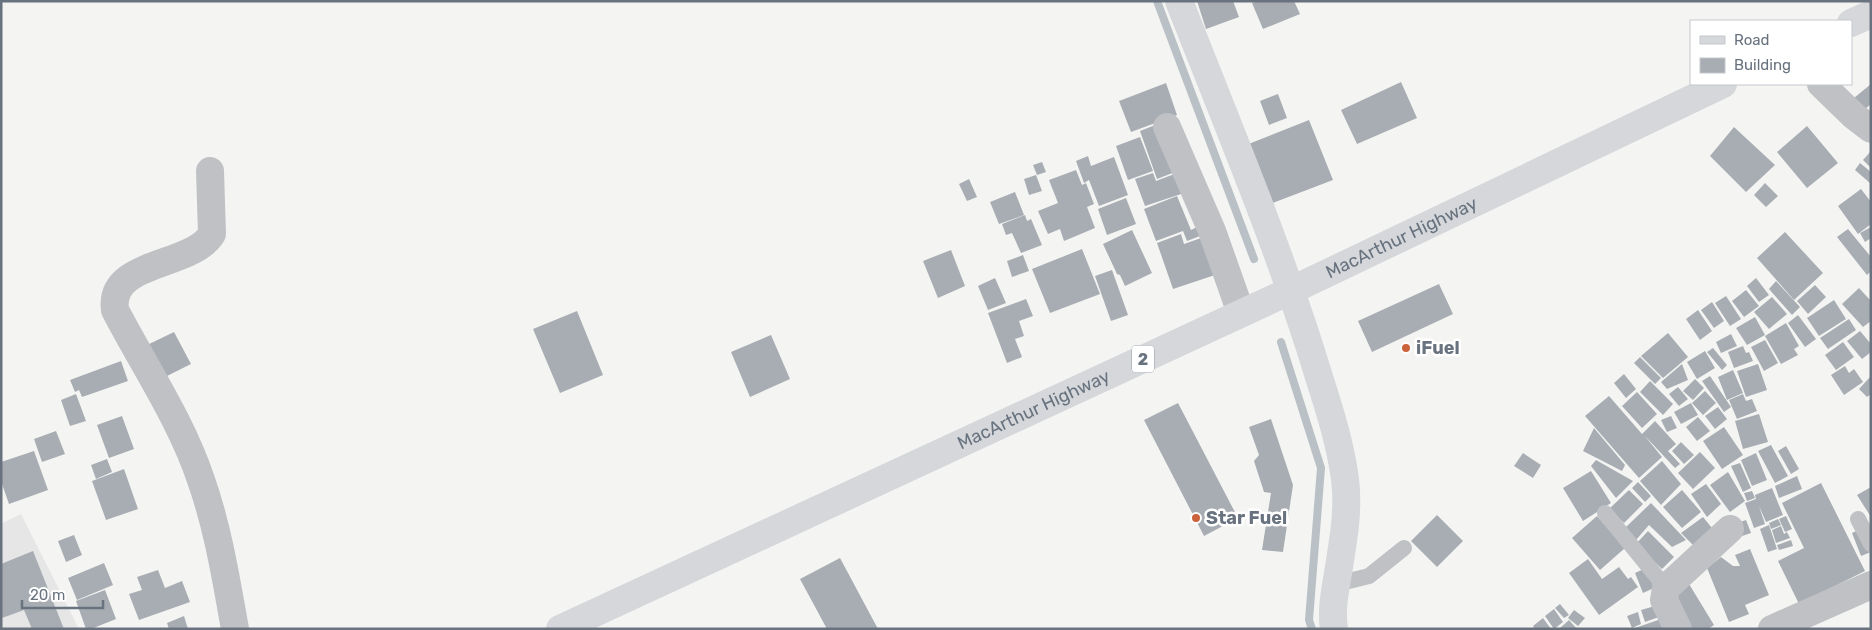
<svg xmlns="http://www.w3.org/2000/svg" width="1872" height="630" font-family="Rubik,sans-serif">
<rect width="100%" height="100%" fill="#f4f5f2"/>
<path fill="#e5e6e5" d="M21,514L79,629H1V524Z"/>
<g fill="none" stroke-linecap="round" stroke-linejoin="round">
<path stroke="#bac1c6" stroke-width="8" d="M1157,1L1254,259
M1281,342L1321,468L1309,620L1312,629"/>
</g>
<path fill="#a8adb3" d="M1197,1H1233L1239,17L1206,29Z
M1257,1H1294L1300,14L1263,29L1252,3Z
M1401,82L1417,118L1357,144L1341,110Z
M1166,83L1177,115L1131,132L1119,101Z
M1871,84V104L1864,110L1854,98Z
M1278,94L1287,118L1269,125L1260,101Z
M1309,120L1333,180L1270,204L1246,145Z
M1158,124L1175,172L1157,179L1140,131Z
M1807,126L1838,163L1807,188L1777,152Z
M1734,127L1775,165L1746,192L1710,156Z
M1140,137L1153,171L1128,180L1116,146Z
M1871,151V168L1863,160Z
M1088,156L1091,166L1114,157L1128,195L1099,206L1089,180L1084,183L1076,161Z
M1042,162L1046,172L1037,175L1033,165Z
M1860,163L1871,172V184L1855,170Z
M1076,170L1082,185L1086,183L1094,204L1087,207L1095,228L1064,241L1060,229L1048,234L1038,211L1058,203L1049,180Z
M1153,173L1156,181L1177,173L1184,193L1145,206L1135,179Z
M1036,175L1042,191L1029,195L1024,179Z
M969,179L977,197L967,201L959,184Z
M1765,183L1778,196L1766,207L1754,195Z
M1861,189L1871,202V224L1858,234L1838,206Z
M1015,192L1024,215L999,224L990,202Z
M1177,196L1191,230L1197,227L1200,236L1187,241L1183,231L1156,241L1144,209Z
M1126,198L1136,224L1107,235L1098,209Z
M1025,215L1027,221L1031,219L1042,245L1021,253L1012,233L1006,235L1002,224Z
M1871,227V238L1865,242L1860,233Z
M1848,229L1871,257V271L1867,275L1837,237Z
M1132,230L1152,273L1125,286L1120,275L1117,274L1103,244Z
M1785,232L1823,273L1794,300L1757,258Z
M1181,234L1184,244L1204,237L1218,274L1173,289L1157,243Z
M1082,249L1100,294L1050,313L1032,269Z
M951,250L965,286L938,298L923,261Z
M1023,255L1029,271L1012,277L1007,261Z
M1112,270L1128,315L1111,321L1095,276Z
M995,278L1006,303L988,310L978,286Z
M1756,278L1769,295L1759,302L1747,286Z
M1776,281L1800,307L1792,315L1769,289Z
M1439,284L1453,314L1372,352L1358,321Z
M1815,285L1826,297L1808,314L1797,301Z
M1859,288L1871,301V321L1863,327L1842,304Z
M1746,290L1759,306L1744,317L1732,301Z
M1726,296L1741,319L1730,326L1715,303Z
M1772,297L1787,314L1769,329L1754,312Z
M1026,299L1033,316L1019,321L1024,336L1015,339L1022,357L1007,363L988,313Z
M1834,300L1846,319L1819,336L1807,318Z
M1712,302L1724,321L1714,328L1701,310Z
M1698,310L1712,331L1700,340L1686,319Z
M577,311L603,375L560,393L533,329Z
M1798,315L1816,339L1805,347L1788,323Z
M1755,317L1765,335L1747,345L1736,328Z
M1849,319L1856,330L1828,349L1820,338Z
M1786,323L1799,346L1794,349L1798,355L1781,364L1765,336Z
M1860,331L1871,344V352L1862,359L1847,341Z
M174,332L191,364L159,380L143,347Z
M1668,333L1688,357L1663,378L1641,356Z
M1731,334L1737,346L1721,353L1716,342Z
M771,335L790,379L750,397L731,352Z
M1765,340L1778,363L1764,371L1751,347Z
M1843,342L1854,357L1836,370L1825,355Z
M1743,346L1746,353L1749,352L1753,361L1734,368L1728,352Z
M1713,348L1727,365L1722,370L1707,352Z
M1705,351L1715,368L1697,379L1687,362Z
M1640,357L1661,378L1655,384L1634,363Z
M121,361L128,381L82,397L79,390L75,392L70,380Z
M1682,364L1688,380L1667,389L1661,382Z
M1758,364L1767,390L1746,397L1737,371Z
M1845,366L1849,373L1854,369L1863,382L1844,395L1831,375Z
M1733,370L1743,393L1727,400L1718,377Z
M1624,374L1636,389L1626,398L1614,383Z
M1710,376L1731,407L1724,412L1702,381Z
M1871,376V394L1867,397L1859,389Z
M1695,379L1704,388L1693,400L1683,391Z
M1650,381L1673,404L1663,415L1640,392Z
M1678,387L1688,399L1679,406L1669,394Z
M1705,391L1716,403L1703,415L1692,403Z
M1637,392L1657,414L1642,428L1622,406Z
M76,394L86,421L70,426L61,400Z
M1743,394L1746,401L1752,399L1757,411L1737,419L1729,400Z
M1609,396L1642,434L1655,421L1676,444L1668,451L1680,464L1675,468L1644,435L1662,457L1639,478L1585,416Z
M1178,403L1238,518L1204,536L1144,420Z
M1691,403L1698,415L1681,424L1674,412Z
M1718,407L1727,419L1715,429L1705,416Z
M1759,414L1768,442L1743,449L1735,421Z
M122,416L134,449L109,458L97,425Z
M1671,416L1677,428L1667,432L1661,420Z
M1698,417L1710,431L1697,441L1686,427Z
M1271,419L1293,485L1283,552L1262,550L1271,493L1264,492L1254,461L1259,455L1249,427Z
M1724,427L1743,455L1722,469L1703,441Z
M1594,428L1625,465L1622,471L1583,451Z
M56,431L65,454L42,462L34,439Z
M1681,442L1694,455L1684,464L1672,451Z
M1771,445L1788,476L1775,483L1758,451Z
M1786,446L1799,469L1791,474L1778,451Z
M34,451L48,490L9,504L1,481V462Z
M1700,452L1715,468L1693,489L1678,473Z
M1523,453L1541,465L1533,478L1514,466Z
M1756,453L1767,480L1752,486L1741,460Z
M107,459L112,472L96,479L91,465Z
M1596,460L1633,481L1616,498L1591,466Z
M1662,461L1681,484L1661,505L1640,481Z
M1740,463L1751,488L1743,492L1731,466Z
M124,469L138,509L106,520L92,481Z
M1591,471L1611,503L1583,521L1563,488Z
M1728,472L1745,501L1730,512L1710,485Z
M1797,476L1802,489L1779,498L1775,486Z
M1638,482L1651,496L1645,502L1632,488Z
M1821,483L1865,571L1799,604L1778,561L1804,548L1782,503Z
M1706,484L1721,504L1707,517L1691,494Z
M1871,487V517L1857,495Z
M1772,488L1783,515L1766,522L1759,506L1765,524L1754,528L1745,503L1756,499L1755,495Z
M1629,490L1643,504L1624,523L1609,509Z
M1682,490L1701,512L1682,528L1663,507Z
M1752,491L1755,498L1747,501L1744,493Z
M1651,503L1686,540L1672,547L1649,525L1636,540L1626,527Z
M1437,515L1463,541L1437,567L1411,541Z
M1597,516L1625,548L1600,570L1572,538Z
M1786,516L1792,529L1785,532L1779,519Z
M1703,517L1716,533L1698,550L1681,533Z
M1778,519L1781,525L1771,529L1769,523Z
M1746,520L1751,533L1742,536L1737,523Z
M1769,525L1777,549L1768,552L1760,529Z
M1781,526L1784,534L1787,532L1790,538L1776,543L1772,530Z
M1861,529L1871,552L1861,556L1852,533Z
M1648,531L1674,557L1662,569L1636,544Z
M74,535L82,555L66,562L58,541Z
M1791,540L1793,546L1779,550L1777,545Z
M1750,549L1769,595L1745,605L1749,614L1729,622L1707,568L1721,557L1733,566H1740L1735,555Z
M33,551L64,629H32L24,610L2,618L1,564Z
M840,558L878,629H827L800,579Z
M1588,559L1602,579L1619,567L1628,579L1631,577L1638,587L1599,615L1569,573Z
M104,563L113,585L77,600L68,578Z
M1646,568L1654,588L1643,593L1635,573Z
M158,570L165,588L182,581L190,602L139,620L129,594L142,590L137,577Z
M1689,584L1714,625L1708,629H1685L1667,597Z
M105,590L116,619L91,629H86L76,601Z
M1560,604L1569,615L1564,618L1555,608Z
M1655,606L1659,617L1645,622L1641,610Z
M1554,609L1563,622L1554,629L1545,616Z
M1574,610L1585,618L1578,626L1568,618Z
M1638,612L1641,624L1632,628L1627,616Z
M184,616L188,629H169L167,623Z
M1543,618L1551,629H1535L1533,626Z
M1661,619L1664,629H1635V628Z
M1569,620L1577,629H1559Z"/>
<g fill="none" stroke-linecap="round" stroke-linejoin="round">
<path stroke="#bfc1c5" stroke-width="16" d="M1605,513L1666,588
M1858,519L1871,544
M1337,584L1369,576L1404,548"/>
<path stroke="#bfc1c5" stroke-width="28" d="M1821,84L1854,116L1871,129
M1167,127L1212,231L1241,313
M210,171L212,234C191,268 108,260 115,310C144,366 181,420 201,480C218,528 226,579 235,629
M1678,629L1664,600L1666,588L1730,529
M1772,629L1871,585"/>
<path stroke="#d5d7db" stroke-width="28" d="M1179,1C1224,116 1272,230 1310,348C1323,391 1339,434 1345,479C1349,510 1343,542 1338,573C1335,591 1331,610 1334,629"/>
<g stroke="#d5d7db" stroke-width="28">
<path d="M1851,23L1871,14"/>
<path id="s1" d="M560,629L1292,290L1723,84"/>
</g>
</g>
<g fill="#cb623b" stroke="#fff" stroke-width="2">
<circle cx="1406" cy="348" r="5"/>
<circle cx="1196" cy="518" r="5"/>
</g>
<g text-anchor="middle" stroke-width="5" stroke-linejoin="round" paint-order="stroke">
<rect fill="#fff" stroke="#959da5" stroke-width="1" x="1132" y="345.5" width="22" height="27" rx="4"/>
<g font-size="16" font-weight="bold" fill="#68737f">
<text x="1143" y="365">2</text>
</g>
<g font-size="18" fill="#68737f" stroke="#fff">
<text dy="6" stroke="none"><textPath href="#s1" startOffset="928">MacArthur Highway</textPath></text>
<text dy="6" stroke="none"><textPath href="#s1" startOffset="522">MacArthur Highway</textPath></text>
</g>
<g font-size="18" font-weight="bold" fill="#68737f" stroke="#fff" text-anchor="start">
<text x="1416" y="354">iFuel</text>
<text x="1206" y="524">Star Fuel</text>
</g>
</g>
<rect width="1872" height="630" fill="none" stroke="#68737f" stroke-width="5"/>
<rect x="1690" y="20" width="162" height="65" fill="#ffffff" stroke="#c3c7cc"/>
<rect x="1700" y="36" width="25" height="8" fill="#d5d7db" stroke="#c3c7cc"/>
<text x="1734" y="45" font-size="15" fill="#68737f">Road</text>
<rect x="1700" y="58" width="25" height="15" fill="#a8adb3" stroke="#c3c7cc"/>
<text x="1734" y="70" font-size="15" fill="#68737f">Building</text>
<path d="M22 600v8h81v-8" fill="none" stroke="#68737f" stroke-width="2.5"/>
<text x="30" y="600" font-size="15" fill="#68737f" stroke="#ffffff" stroke-width="4" paint-order="stroke">20 m</text>
</svg>
